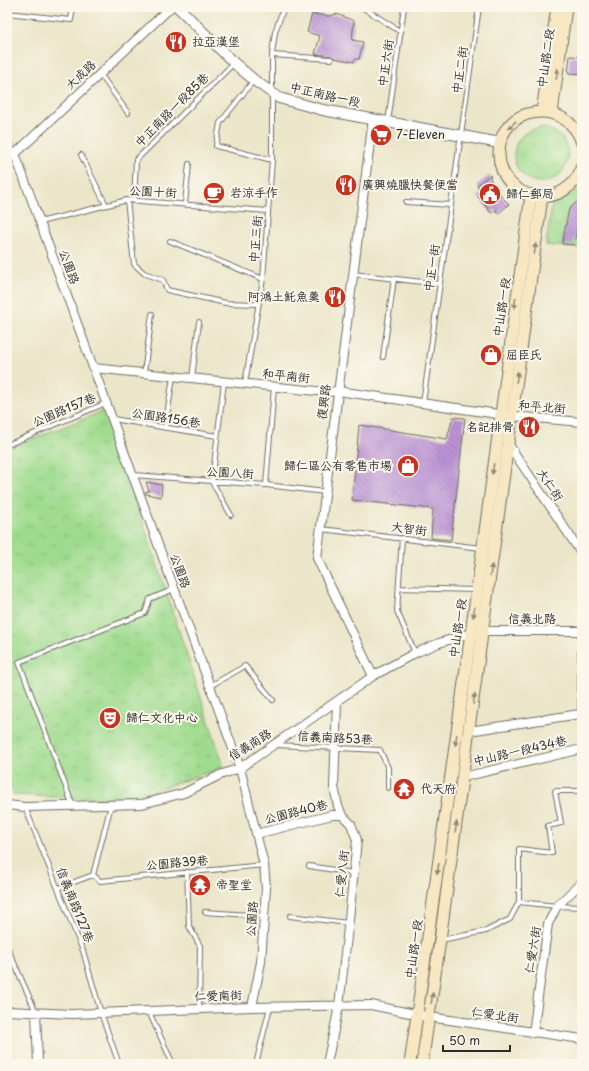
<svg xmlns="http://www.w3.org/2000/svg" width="589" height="1071" font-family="'Playpen Sans','LXGW WenKai TC',sans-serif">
<defs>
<pattern id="grass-tufts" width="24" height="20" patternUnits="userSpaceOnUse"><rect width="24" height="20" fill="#9fdb8e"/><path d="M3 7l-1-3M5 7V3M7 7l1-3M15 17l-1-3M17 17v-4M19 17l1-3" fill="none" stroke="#89bc7b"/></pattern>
<pattern id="building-back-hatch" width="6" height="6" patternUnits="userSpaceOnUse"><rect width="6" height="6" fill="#bb93d6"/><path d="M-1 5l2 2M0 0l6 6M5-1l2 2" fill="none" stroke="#9878ae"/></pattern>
</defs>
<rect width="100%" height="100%" fill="#fbf7ec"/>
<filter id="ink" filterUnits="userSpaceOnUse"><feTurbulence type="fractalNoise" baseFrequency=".025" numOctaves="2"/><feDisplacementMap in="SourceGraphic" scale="8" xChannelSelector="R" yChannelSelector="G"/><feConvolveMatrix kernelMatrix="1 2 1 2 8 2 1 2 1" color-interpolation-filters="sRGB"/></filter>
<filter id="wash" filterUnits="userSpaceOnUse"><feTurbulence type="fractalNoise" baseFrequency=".012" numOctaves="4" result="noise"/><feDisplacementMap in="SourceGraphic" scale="16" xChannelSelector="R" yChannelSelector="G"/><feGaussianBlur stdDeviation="0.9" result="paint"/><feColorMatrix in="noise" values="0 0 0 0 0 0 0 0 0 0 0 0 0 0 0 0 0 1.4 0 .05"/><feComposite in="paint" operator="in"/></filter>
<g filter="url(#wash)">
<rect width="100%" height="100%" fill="#ebe6c9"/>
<path fill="url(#grass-tufts)" stroke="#65835c" d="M514 155a27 27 0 1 1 54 0a27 27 0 1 1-54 0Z
M582,185L581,248L546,245L552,204L571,195Z
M106,410L224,767L153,791L126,798H71L14,795L7,778V449Z"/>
<g id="blocks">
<path fill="url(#building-back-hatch)" d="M312,14L329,16L337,14L354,21L352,40L363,42L359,59H355L354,62L334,58L331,56L315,54L320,36L307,32Z
M570,56L582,57V74L568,73Z
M490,175L491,181L500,195L509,204L498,214L496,210L491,213L478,196L482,193L477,185Z
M582,198V219L578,222L574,245L562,244L569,209Z
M453,417L465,418L451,540L431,538L433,509L352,500L359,425L447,439Z
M146,482L162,485L161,497L146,494L145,492L149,491Z"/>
</g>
</g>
<g filter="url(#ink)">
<use href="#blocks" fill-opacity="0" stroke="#6e6c62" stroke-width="1"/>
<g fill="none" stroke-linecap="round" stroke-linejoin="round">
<g stroke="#6e6c62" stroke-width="6">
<path id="service" d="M362,7L401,32
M7,13L71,20L73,7
M272,55L331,59
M100,74L128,113
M254,80L220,123L216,146L272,160
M388,122L404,7
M7,139L15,154
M81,155L106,205
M127,200L134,264L144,273L163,280L167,290L226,303L258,304
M134,200L136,160L234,63
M406,202L451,205
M185,204L189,164
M40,222L127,200L268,211
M170,241L263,279
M353,274L440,284
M383,357L394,279
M144,373L152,314
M192,378L199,322
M224,382L212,482L231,515
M245,383L263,279L272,160V55L275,32L284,7
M423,403L479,7
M113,419L217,436
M165,428L173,377
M7,445L106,403
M133,475L266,485L325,492
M266,485L274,387
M321,529L481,548
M402,538L397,611L415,653
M399,588L476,590
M580,631V714L582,721
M210,686L245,666L273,700
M276,745L380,750L388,768V788
M73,806L19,662L145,613L150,599L174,589
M25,807L83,951L101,1013L119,1064
M309,866L353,873
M187,872L189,926L200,946L199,1009
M93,875L100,881L264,865
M93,875L111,805
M58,888L93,875
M519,902L557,906L582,907
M205,912L264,916
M290,916L348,923
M441,940L486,931L510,919L519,902V849L552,853L548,826L561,823L555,791H582
M7,947L36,1012
M149,1012L173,1064
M256,1064L270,1007"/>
</g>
<g stroke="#6e6c62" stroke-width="10">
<path id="minor" d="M373,119L317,558L373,676
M15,154L240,768L264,865L266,888L261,962L252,1007
M7,158L15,154L171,7
M93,368L326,392L338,391L512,416L582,422
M507,442L582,554
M469,731L580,714
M463,777L582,749
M7,805L25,807L142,804L184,793L220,775L240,768L373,676L415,653L439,643L471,633L483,631H582
M256,834L332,815H342
M7,1011L72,1014L252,1007L371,1005L429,1017L582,1039
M36,1012L38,1064
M533,1033L548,924L557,906L582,882
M327,1064L339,1006L349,919L357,840L351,824L342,815L338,806L334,787L337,702"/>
</g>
<g stroke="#6e6c62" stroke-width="12">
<path id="tertiary" d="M178,7L234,63L254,80L279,98L323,110L500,143"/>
</g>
<g stroke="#6e6c62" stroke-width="13">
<path id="secondary" d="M542,112L557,7
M552,113L566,7
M582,143C567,96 498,105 499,154C500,203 568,213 582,166
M410,1064L471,633L531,195
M422,1064L440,940L542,197"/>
</g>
<use href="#service" stroke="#fff" stroke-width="4"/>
<use href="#minor" stroke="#fff" stroke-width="8"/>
<use href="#tertiary" stroke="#fff" stroke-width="10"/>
<use href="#secondary" stroke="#f7e8c3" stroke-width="11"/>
</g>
<defs><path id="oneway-solid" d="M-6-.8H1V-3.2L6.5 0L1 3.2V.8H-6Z"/></defs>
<g fill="#918a77">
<use href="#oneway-solid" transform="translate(557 74) rotate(-82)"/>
<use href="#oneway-solid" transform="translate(512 125) rotate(134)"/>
<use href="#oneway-solid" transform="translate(535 249) rotate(-82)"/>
<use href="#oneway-solid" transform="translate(515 303) rotate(98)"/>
<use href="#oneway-solid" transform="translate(517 377) rotate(-82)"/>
<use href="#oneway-solid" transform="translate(493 469) rotate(98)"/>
<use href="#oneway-solid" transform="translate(491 570) rotate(-82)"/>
<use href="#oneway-solid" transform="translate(474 612) rotate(98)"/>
<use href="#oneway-solid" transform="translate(474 699) rotate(-82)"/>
<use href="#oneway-solid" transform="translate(456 740) rotate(98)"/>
<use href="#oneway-solid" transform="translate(456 827) rotate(-82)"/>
<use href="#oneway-solid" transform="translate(438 869) rotate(98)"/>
<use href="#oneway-solid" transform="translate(432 998) rotate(-81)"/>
</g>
</g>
<defs>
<g id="restaurant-disc" transform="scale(1.15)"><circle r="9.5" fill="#c8321e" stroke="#fbf7ec"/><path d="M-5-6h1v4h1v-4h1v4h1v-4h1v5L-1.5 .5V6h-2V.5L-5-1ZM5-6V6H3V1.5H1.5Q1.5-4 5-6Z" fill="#fff"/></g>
<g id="supermarket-disc" transform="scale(1.15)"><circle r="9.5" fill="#c8321e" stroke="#fbf7ec"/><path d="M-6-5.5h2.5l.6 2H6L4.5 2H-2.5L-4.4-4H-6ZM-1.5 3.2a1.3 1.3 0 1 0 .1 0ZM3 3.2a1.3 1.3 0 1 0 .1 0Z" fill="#fff"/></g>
<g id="cafe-disc" transform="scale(1.15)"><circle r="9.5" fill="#c8321e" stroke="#fbf7ec"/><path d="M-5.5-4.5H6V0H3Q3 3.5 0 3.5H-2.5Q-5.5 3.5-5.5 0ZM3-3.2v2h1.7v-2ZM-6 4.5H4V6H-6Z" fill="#fff"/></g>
<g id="civic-disc" transform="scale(1.15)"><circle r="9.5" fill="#c8321e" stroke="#fbf7ec"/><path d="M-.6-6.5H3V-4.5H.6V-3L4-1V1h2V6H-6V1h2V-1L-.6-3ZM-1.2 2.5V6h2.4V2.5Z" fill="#fff"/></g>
<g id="shop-disc" transform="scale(1.15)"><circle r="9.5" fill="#c8321e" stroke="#fbf7ec"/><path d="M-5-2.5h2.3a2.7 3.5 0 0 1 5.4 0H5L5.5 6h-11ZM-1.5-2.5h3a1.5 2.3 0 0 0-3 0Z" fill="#fff"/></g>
<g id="theatre-disc" transform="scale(1.15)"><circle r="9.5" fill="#c8321e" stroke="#fbf7ec"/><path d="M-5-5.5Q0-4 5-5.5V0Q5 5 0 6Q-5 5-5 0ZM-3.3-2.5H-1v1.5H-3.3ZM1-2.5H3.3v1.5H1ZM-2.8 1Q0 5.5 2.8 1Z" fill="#fff"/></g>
<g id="temple-disc" transform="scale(1.15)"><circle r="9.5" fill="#c8321e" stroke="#fbf7ec"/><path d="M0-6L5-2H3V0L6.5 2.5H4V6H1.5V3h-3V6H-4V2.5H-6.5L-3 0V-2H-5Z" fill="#fff"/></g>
</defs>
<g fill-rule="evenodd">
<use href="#restaurant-disc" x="176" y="42"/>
<use href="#supermarket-disc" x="381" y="135"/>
<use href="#restaurant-disc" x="346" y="185"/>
<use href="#cafe-disc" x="214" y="193"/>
<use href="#civic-disc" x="490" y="194"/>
<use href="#restaurant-disc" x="335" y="297"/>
<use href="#shop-disc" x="491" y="355"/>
<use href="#restaurant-disc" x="529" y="427"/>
<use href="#shop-disc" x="408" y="466"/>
<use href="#theatre-disc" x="110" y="718"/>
<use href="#temple-disc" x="404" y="789"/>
<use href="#temple-disc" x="200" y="885"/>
</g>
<g text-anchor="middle" stroke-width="4" stroke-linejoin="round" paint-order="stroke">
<g font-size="12" fill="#2b2b2b" stroke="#fbf7ec" text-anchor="start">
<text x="192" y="46">拉亞漢堡</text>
<text x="396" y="139">7-Eleven</text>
<text x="362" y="189">廣興燒臘快餐便當</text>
<text x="230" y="197">岩涼手作</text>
<text x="506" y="198">歸仁郵局</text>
<text x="320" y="301" text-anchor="end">阿鴻土魠魚羹</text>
<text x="506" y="359">屈臣氏</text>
<text x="514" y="431" text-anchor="end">名記排骨</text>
<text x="392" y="470" text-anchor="end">歸仁區公有零售市場</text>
<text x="126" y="722">歸仁文化中心</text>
<text x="420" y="793">代天府</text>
<text x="216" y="889">帝聖堂</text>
</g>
<g font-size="12" fill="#2b2b2b" stroke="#fbf7ec">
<text transform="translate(546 58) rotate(-82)" y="4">中山路二段</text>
<text transform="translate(386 63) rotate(-82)" y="4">中正六街</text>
<text transform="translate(460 70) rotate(-82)" y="4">中正二街</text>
<text transform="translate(81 75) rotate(-43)" y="4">大成路</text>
<text transform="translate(325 95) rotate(13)" y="4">中正南路一段</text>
<text transform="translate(172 110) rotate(-45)" y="4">中正南路一段85巷</text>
<text transform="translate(153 192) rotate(3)" y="4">公園十街</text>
<text transform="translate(256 239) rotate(-85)" y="4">中正三街</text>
<text transform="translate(69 267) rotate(70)" y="4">公園路</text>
<text transform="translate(432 268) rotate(-82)" y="4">中正一街</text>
<text transform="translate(502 307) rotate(-82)" y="4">中山路一段</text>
<text transform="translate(286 376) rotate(6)" y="4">和平南街</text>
<text transform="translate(324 402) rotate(-83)" y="4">復興路</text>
<text transform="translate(542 407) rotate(5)" y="4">和平北街</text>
<text transform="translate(64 410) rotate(-23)" y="4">公園路157巷</text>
<text transform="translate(166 418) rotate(9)" y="4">公園路156巷</text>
<text transform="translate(230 473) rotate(3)" y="4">公園八街</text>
<text transform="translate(550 485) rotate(56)" y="4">大仁街</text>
<text transform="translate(409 529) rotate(7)" y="4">大智街</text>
<text transform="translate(180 571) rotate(70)" y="4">公園路</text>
<text x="532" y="623">信義北路</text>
<text transform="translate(458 628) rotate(-82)" y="4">中山路一段</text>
<text transform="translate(335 738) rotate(3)" y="4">信義南路53巷</text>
<text transform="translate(250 745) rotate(-32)" y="4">信義南路</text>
<text transform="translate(520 751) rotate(-13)" y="4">中山路一段434巷</text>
<text transform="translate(296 812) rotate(-14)" y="4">公園路40巷</text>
<text transform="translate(177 863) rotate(-5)" y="4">公園路39巷</text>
<text transform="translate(342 874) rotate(-84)" y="4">仁愛八街</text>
<text transform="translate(75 905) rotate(68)" y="4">信義南路127巷</text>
<text transform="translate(252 919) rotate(-86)" y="4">公園路</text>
<text transform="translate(414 949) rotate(-82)" y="4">中山路一段</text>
<text transform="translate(533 950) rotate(-81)" y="4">仁愛六街</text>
<text transform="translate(218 996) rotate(-2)" y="4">仁愛南街</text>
<text transform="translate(495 1015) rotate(8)" y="4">仁愛北街</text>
</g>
</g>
<rect width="589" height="1071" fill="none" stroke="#fbf7ec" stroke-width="24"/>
<path d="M443 1045v6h67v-6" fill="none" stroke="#2b2b2b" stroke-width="2"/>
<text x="449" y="1045" font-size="12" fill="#2b2b2b" stroke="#fbf7ec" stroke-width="3" paint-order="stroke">50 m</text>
</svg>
